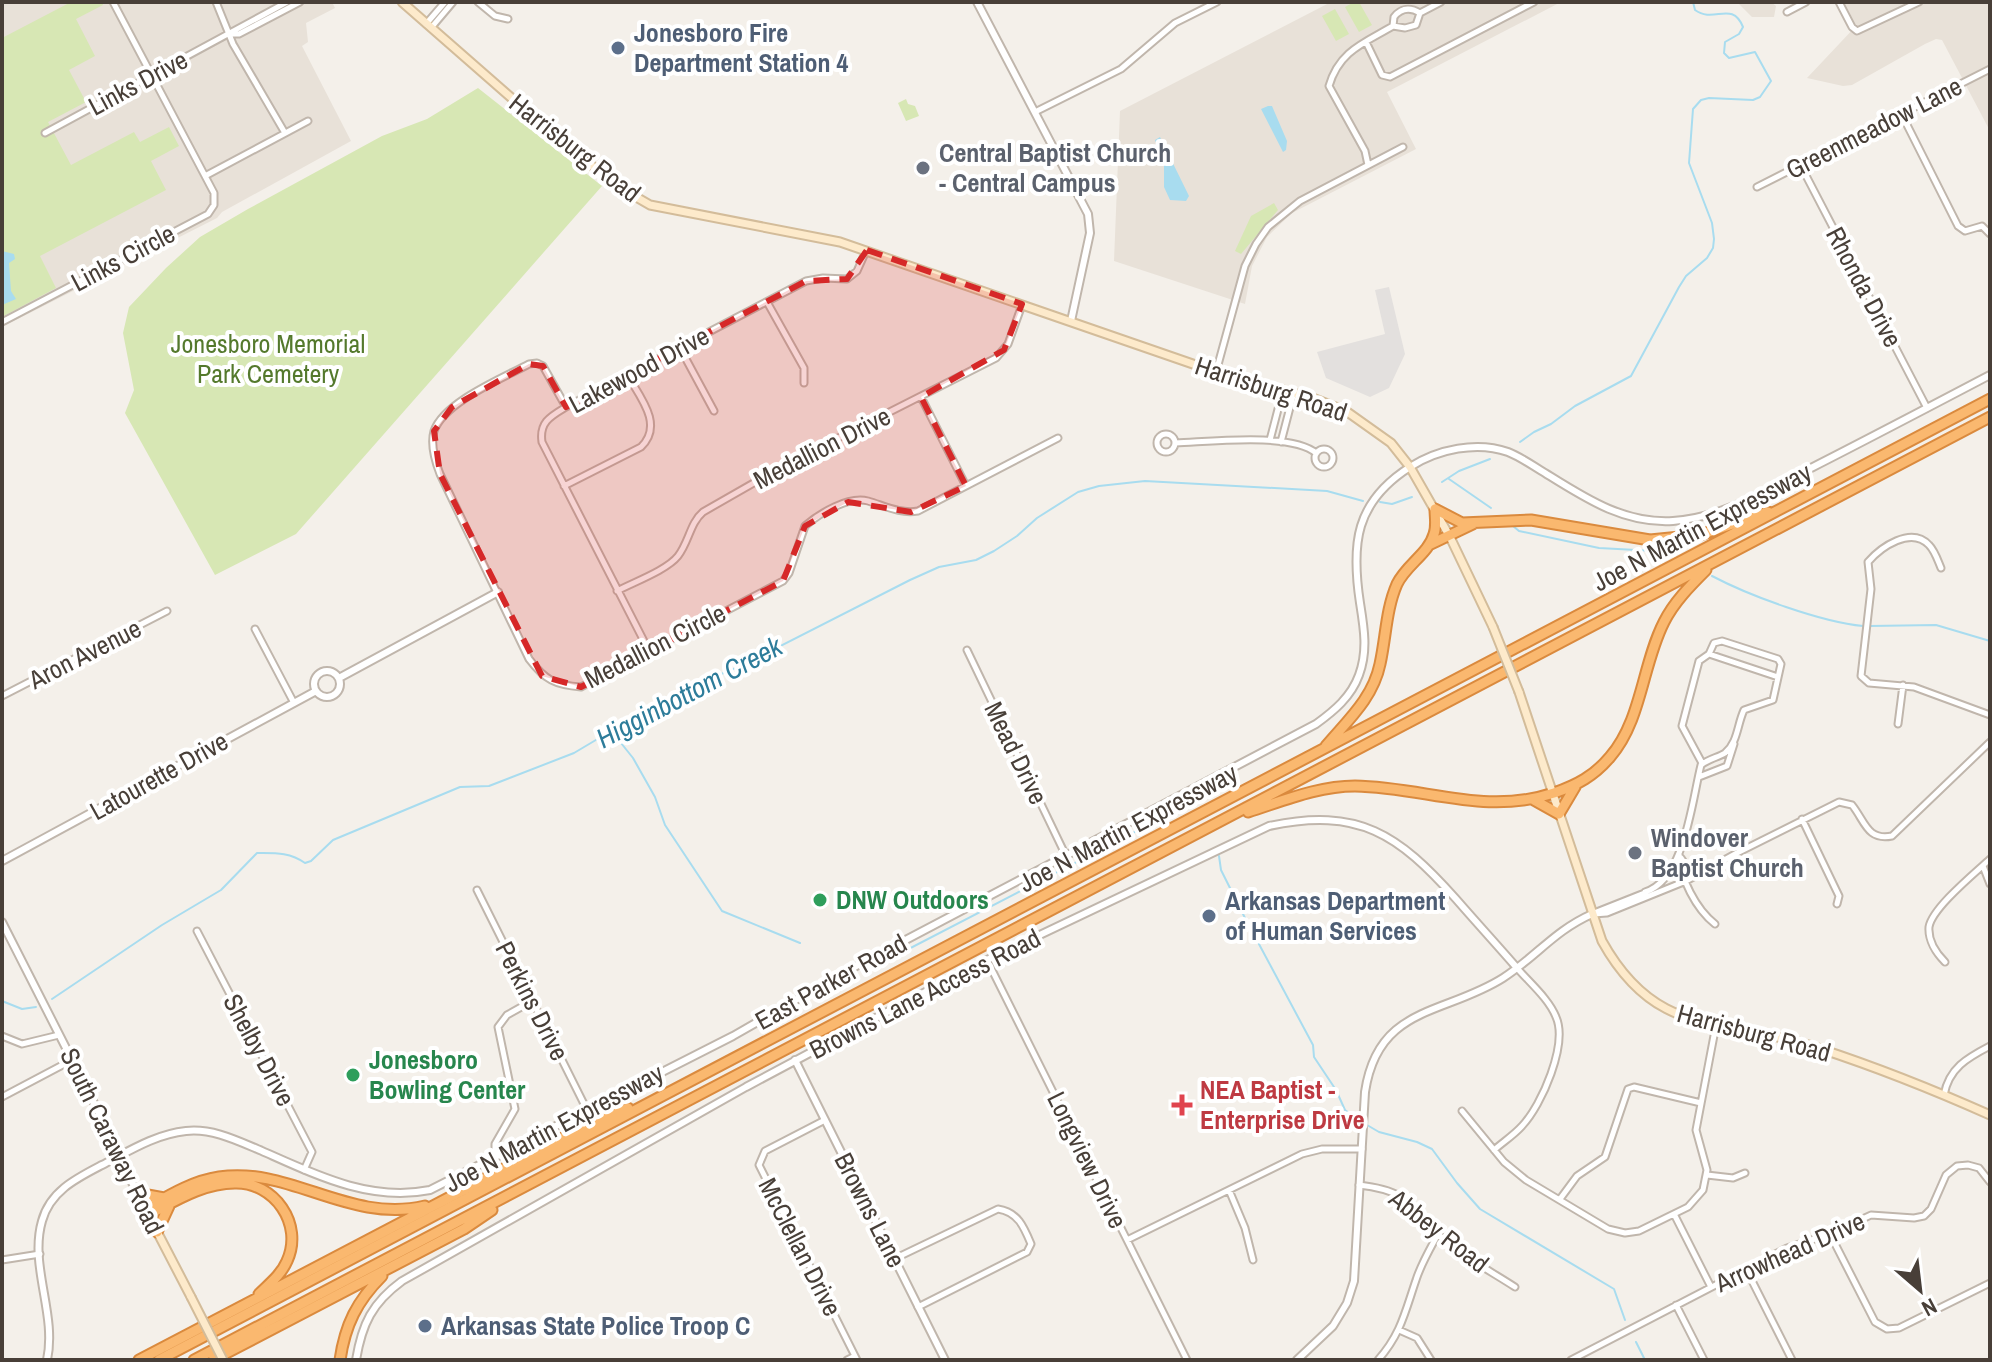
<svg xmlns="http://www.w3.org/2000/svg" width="1992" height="1362" font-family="'Archivo Narrow',sans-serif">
<rect width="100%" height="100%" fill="#f4f0ea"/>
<path fill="#e8e1d8" d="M2,2H332L335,8L306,23L308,42L302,46L351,141L222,212L217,218L2,327Z
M1331,2H1561L1387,92L1416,149L1292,213L1267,237L1252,266L1245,304L1114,261L1120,111Z
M1737,2H1771L1776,6L1774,17H1752Z
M1844,2H1990V131L1942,40L1936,39L1925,44L1852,85L1843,86L1807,78L1856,26Z"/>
<path fill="#d7e7b4" d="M71,2H102L103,5L76,19L95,56L69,70L86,102L48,122L71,165L134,132L140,142L169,127L179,146L151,161L166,190L40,256L56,288L2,317V38Z
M1354,2H1359L1372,25L1359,32L1345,7Z
M1335,9L1349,34L1336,41L1322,16Z
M478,88L602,186L296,534L215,575L125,413L134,390L123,333L129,307L166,268L200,237L248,209L382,136L427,119Z
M906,99L908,104L915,106L919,116L906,121L898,103Z
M1274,203L1278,210L1241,254L1235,251L1251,216Z"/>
<path fill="#e3e0de" d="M1389,287L1405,354L1389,388L1370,397L1326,378L1317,352L1385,334L1375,290Z"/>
<path fill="#a8dcef" d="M1268,106H1272L1287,141L1286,150L1283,152L1261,109Z
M1160,137L1189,196L1186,201L1170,200L1164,187V165L1155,140Z
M2,251L14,254L15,259L9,263L11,291L16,299L2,305Z"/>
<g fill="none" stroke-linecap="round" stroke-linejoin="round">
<path stroke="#a8dcef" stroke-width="2" d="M1520,442L1534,432L1551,424L1575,406L1631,376L1679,287L1686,276L1707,258L1713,248L1714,239L1712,223L1689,163L1693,109L1701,100L1709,98L1753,100L1760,97L1771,81L1755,52L1729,58L1724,53L1725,42L1739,34L1743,27C1732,0 1714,24 1695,10L1693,2
M1449,479L1491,508
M1442,482L1459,471L1490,459
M1380,502L1392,504L1412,497
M1513,526L1519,531L1599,548L1655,551L1665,557
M1712,576C1750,596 1821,622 1863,626
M1870,626L1936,625L1990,641
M613,733L633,758L655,797L665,825L722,911L800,943
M1219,856L1221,870L1245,918L1313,1045L1314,1057L1336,1090L1345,1110L1359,1120
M870,969L1177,810
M52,999L162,925L221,890L257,853C275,853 290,852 305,863L311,861L333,840L460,787L489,786L574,753L611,731L632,727L679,694L702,682L743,665L910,580L939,567L976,560L994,551L1017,536L1037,518L1078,492L1099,486L1145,481L1327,491L1363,501
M2,1001L22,1009L36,1007
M1367,1125L1379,1132L1417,1142L1432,1149L1457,1183L1480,1209L1614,1289L1625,1320
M1636,1342L1645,1360"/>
<g stroke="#c0b6ac" stroke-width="9">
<path id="minor" d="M216,2L233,44L285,133
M478,2L495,16L508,19
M1839,2L1852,27L1857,31L1919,2
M1787,12L1806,2
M426,24L445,2
M1393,26L1394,17C1401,8 1410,7 1420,13
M431,28L453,2
M232,34H239L300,2
M1366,42L1382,75L1390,77L1534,2
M1035,112L1121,69L1175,23L1217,2
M1902,115L1958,226L1965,231L1982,226L1990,234
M45,133L287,2
M1368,165L1365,151L1329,86C1339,51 1364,43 1393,26L1405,28L1416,25L1420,13L1441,2
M1801,166L1927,408
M205,176L308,121
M1757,187L1990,69
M767,302L804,368V383
M2,322L208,214L214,205V193L113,2
M680,348L714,411
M1216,372L1245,266L1256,244L1268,227L1300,201L1403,147
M921,397L966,486
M566,407L543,366L537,363L529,364C503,378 444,402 434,431C430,445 435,461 440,474L529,659C545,680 555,685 581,687L783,581L789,573L805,526C820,513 848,496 868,501C885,506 900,514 918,511L1058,438
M1157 443a9 9 0 1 1 18 0a9 9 0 1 1-18 0Z
M1270,440L1283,390
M1281,442L1294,392
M1176,443C1208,442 1291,432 1316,453
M1315 458a9 9 0 1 1 18 0a9 9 0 1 1-18 0Z
M564,486L641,447C664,425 640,397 628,376
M1941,568C1938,561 1935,551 1929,545C1911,526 1881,547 1868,562L1871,589L1861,676L1869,683L1914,687L1990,715
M617,591C634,582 667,570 678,556C689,542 690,523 703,512L785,465L996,358L1008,344L1022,305
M255,629L294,703
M967,650L1066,856
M649,651L542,442C539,422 551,416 566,407L806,281L823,278L847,279L857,271L866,251
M2,696L167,611
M1898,724L1903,685
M1702,763L1682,726L1699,661L1709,654L1778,677
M1699,777L1727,766L1734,744
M1802,819L1839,896L1837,904
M1679,854C1680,878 1696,909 1715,924
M1681,858L1688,868L1700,872
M1983,866L1990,884
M477,890L587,1110
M1645,892C1685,880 1692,800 1701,765C1708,759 1719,757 1725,753C1738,742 1737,725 1744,710L1773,700L1781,664L1778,659L1722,641L1714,643L1709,654
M1594,913L1647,892
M1593,914L1607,913L1686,881L1737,853L1839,802L1852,805C1865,821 1867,841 1892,836L1990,742
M197,931L312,1152L304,1170
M987,960L1187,1360
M1945,962C1936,953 1928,940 1929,927C1932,908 1975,873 1990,859
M2,1036L22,1044L59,1035
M1944,1095C1949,1068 1967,1058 1990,1046
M2,1097L72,1060
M1462,1111L1504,1162L1526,1180L1608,1229L1625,1233L1639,1231L1688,1207L1703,1190L1707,1170L1696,1130L1716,1025
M825,1120L765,1151L759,1165L857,1360
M1494,1150C1503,1142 1514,1135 1522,1126C1542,1105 1568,1044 1556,1017C1549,999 1530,983 1517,968
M500,1156L495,1150V1144L515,1109L498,1027L507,1015L532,1001
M1707,1175L1733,1178L1745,1173
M1359,1185C1418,1192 1407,1210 1446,1241C1467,1259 1492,1272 1515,1287
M1229,1190L1245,1228L1253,1260
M1560,1199L1577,1176L1605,1157L1628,1089L1634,1087L1701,1103
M1674,1214L1711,1287
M1830,1234L1875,1322L1887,1329L1899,1328L1990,1283
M1127,1240L1302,1154L1322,1149H1362
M894,1259L998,1209C1018,1212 1024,1227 1031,1244L1027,1252L918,1307
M2,1260L40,1254
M1746,1269L1792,1360
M1676,1305L1704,1360
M1399,1330L1417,1338L1431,1360
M847,1360L855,1356
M1378,1360C1401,1334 1405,1312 1416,1280C1421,1264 1430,1249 1438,1234
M1571,1360L1787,1248L1830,1234L1871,1215L1914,1218L1924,1216L1931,1209L1946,1175L1957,1166L1968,1165L1979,1168L1990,1182"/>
</g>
<g stroke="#c0b6ac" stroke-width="10">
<path id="tertiary" d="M977,2L1088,214L1090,233L1071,321
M314 684a13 13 0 1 1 26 0a13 13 0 1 1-26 0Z
M339,678L498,592
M2,861L316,691
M2,922L98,1111L137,1193
M795,1060L945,1360
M47,1360C57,1314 29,1266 42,1221C50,1191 77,1178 102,1165C129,1151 156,1134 186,1131C213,1128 238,1141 262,1151C316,1175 370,1202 430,1190L733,1036L841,974L1316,724C1334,711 1351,697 1359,675C1368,651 1364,628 1360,603C1351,544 1355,502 1410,467C1438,449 1477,441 1508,452C1521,457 1533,466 1545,473C1585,498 1624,524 1673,521C1723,518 1769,489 1813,467C1872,437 1931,406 1990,375
M356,1360C362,1324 372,1303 402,1281L746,1087L864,1024L987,960L1269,826C1359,807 1398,834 1456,899C1476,922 1497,945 1517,968
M1297,1360L1333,1326L1347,1303L1354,1281L1365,1092C1378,1005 1445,1015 1503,978C1537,956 1554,931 1592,914"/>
</g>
<g stroke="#d3bc9a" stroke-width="11">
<path id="secondary" d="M402,2L572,151L624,190L650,205L840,242L1216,372L1313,398L1346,411L1391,443L1410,467L1450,537L1493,627
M1519,692L1602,941C1658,1042 1725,1016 1818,1048C1876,1067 1934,1090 1990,1115
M137,1193L191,1297"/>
</g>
<g stroke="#da8a3e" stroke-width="13">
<path id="motorway" d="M1435,509L1462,523L1531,520L1650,540L1700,535L1768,512
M1429,545L1473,524
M1326,746C1348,720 1373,698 1380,664C1386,637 1386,609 1397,584C1406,565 1429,553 1434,534C1437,526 1435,517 1435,509
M1534,800L1559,814L1575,787
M1248,812C1283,801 1318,786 1355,786C1425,787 1484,816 1554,793C1577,785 1594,776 1610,757C1642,720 1642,665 1664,622C1674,602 1690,586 1706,570
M137,1193L164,1198
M145,1209C168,1196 192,1181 219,1177C290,1166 349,1224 425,1206
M148,1215C175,1201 203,1183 235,1183C274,1182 304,1224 287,1261C281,1275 269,1284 259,1294
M157,1232L169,1206
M139,1360L580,1129L628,1108
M159,1360L1990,399
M194,1360L1990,417
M213,1360L464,1229L492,1210
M340,1360C345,1325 357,1301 382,1276"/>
</g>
<use href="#minor" stroke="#fff" stroke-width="5"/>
<use href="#tertiary" stroke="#fff" stroke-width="6"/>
<use href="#secondary" stroke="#fdeacb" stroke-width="7"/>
<use href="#motorway" stroke="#fab86f" stroke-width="9"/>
<g stroke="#d3bc9a" stroke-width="11" stroke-linecap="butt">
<path id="secondary-bridge" d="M1493,627L1519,692
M191,1297L223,1360"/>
</g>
<use href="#secondary-bridge" stroke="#fdeacb" stroke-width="7"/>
</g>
<path fill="#d62828" fill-opacity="0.2" stroke="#d62828" stroke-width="6" stroke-dasharray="16 10" stroke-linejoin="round" d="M867,250L1022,304L1004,350L921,397L966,486L911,512L848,502L805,526L783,581L581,687L542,676L440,474L434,431L452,407L529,364L543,366L566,407L806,281L847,279Z"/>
<g fill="#5c6f8a" stroke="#fff" stroke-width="3">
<circle cx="618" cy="48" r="8"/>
<circle cx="1209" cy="916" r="8"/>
<circle cx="425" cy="1326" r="8"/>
</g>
<g fill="#6b7280" stroke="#fff" stroke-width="3">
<circle cx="923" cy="168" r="8"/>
<circle cx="1635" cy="853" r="8"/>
</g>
<g fill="#2e9e5b" stroke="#fff" stroke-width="3">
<circle cx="820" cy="900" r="8"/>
<circle cx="353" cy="1075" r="8"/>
</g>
<path fill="#e0444e" stroke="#fff" stroke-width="3" d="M1178 1093h8v8h8v8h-8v8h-8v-8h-8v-8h8z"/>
<g text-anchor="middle" stroke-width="8" stroke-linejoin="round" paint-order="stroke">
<g font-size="26" font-weight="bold" fill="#4e5e75" stroke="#fff" text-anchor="start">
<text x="634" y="42">Jonesboro Fire<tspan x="634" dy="30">Department Station 4</tspan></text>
<text x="1225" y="910">Arkansas Department<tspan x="1225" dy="30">of Human Services</tspan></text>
<text x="441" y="1335">Arkansas State Police Troop C</text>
</g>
<g font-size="26" fill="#483f38" stroke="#fff">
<text transform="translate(138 83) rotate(-28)" y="9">Links Drive</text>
<text transform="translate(1874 128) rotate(-27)" y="9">Greenmeadow Lane</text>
<text transform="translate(575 148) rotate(38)" y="9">Harrisburg Road</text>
<text transform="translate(123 258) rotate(-28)" y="9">Links Circle</text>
<text transform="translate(1864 287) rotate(62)" y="9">Rhonda Drive</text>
<text transform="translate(639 370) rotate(-28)" y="9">Lakewood Drive</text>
<text transform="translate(1271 389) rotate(18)" y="9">Harrisburg Road</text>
<text transform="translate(822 448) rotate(-27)" y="9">Medallion Drive</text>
<text transform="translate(1702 527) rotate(-28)" y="9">Joe N Martin Expressway</text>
<text transform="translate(655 646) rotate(-27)" y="9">Medallion Circle</text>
<text transform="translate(85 654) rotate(-27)" y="9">Aron Avenue</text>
<text transform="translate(1016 753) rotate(64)" y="9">Mead Drive</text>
<text transform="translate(159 776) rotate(-29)" y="9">Latourette Drive</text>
<text transform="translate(1128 828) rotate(-28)" y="9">Joe N Martin Expressway</text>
<text transform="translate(831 982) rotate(-29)" y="9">East Parker Road</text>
<text transform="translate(925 994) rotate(-27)" y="9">Browns Lane Access Road</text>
<text transform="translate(532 1001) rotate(63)" y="9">Perkins Drive</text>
<text transform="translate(1754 1033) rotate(15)" y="9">Harrisburg Road</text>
<text transform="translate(259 1050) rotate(62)" y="9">Shelby Drive</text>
<text transform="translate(554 1128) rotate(-28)" y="9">Joe N Martin Expressway</text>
<text transform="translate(112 1141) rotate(64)" y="9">South Caraway Road</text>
<text transform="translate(1087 1160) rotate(64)" y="9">Longview Drive</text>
<text transform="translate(870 1210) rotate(63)" y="9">Browns Lane</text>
<text transform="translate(1439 1231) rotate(38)" y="9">Abbey Road</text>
<text transform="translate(800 1247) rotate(63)" y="9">McClellan Drive</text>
<text transform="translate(1790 1252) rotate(-24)" y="9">Arrowhead Drive</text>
</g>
<g font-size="26" font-weight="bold" fill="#5b616d" stroke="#fff" text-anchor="start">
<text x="939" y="162">Central Baptist Church<tspan x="939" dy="30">- Central Campus</tspan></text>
<text x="1651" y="847">Windover<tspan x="1651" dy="30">Baptist Church</tspan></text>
</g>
<g font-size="26" fill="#54792c" stroke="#fff">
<text x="268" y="353">Jonesboro Memorial<tspan x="268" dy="30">Park Cemetery</tspan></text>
</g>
<g font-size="26" font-weight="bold" fill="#27864d" stroke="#fff" text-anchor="start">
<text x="836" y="909">DNW Outdoors</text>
<text x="369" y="1069">Jonesboro<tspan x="369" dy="30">Bowling Center</tspan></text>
</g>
<g font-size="26" font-weight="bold" fill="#be3a42" stroke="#fff" text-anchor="start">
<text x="1200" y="1099">NEA Baptist -<tspan x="1200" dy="30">Enterprise Drive</tspan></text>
</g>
<g font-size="28" font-style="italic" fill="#2d7c9a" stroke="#fff">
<text transform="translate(689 692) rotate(-28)" y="10">Higginbottom Creek</text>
</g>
</g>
<rect width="1992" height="1362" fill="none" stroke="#483f38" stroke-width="8"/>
<g transform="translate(1920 1290) rotate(152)" stroke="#ffffff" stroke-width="6" paint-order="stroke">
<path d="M0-6L14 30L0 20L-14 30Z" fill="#483f38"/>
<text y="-12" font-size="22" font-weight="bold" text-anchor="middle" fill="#483f38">N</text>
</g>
</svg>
